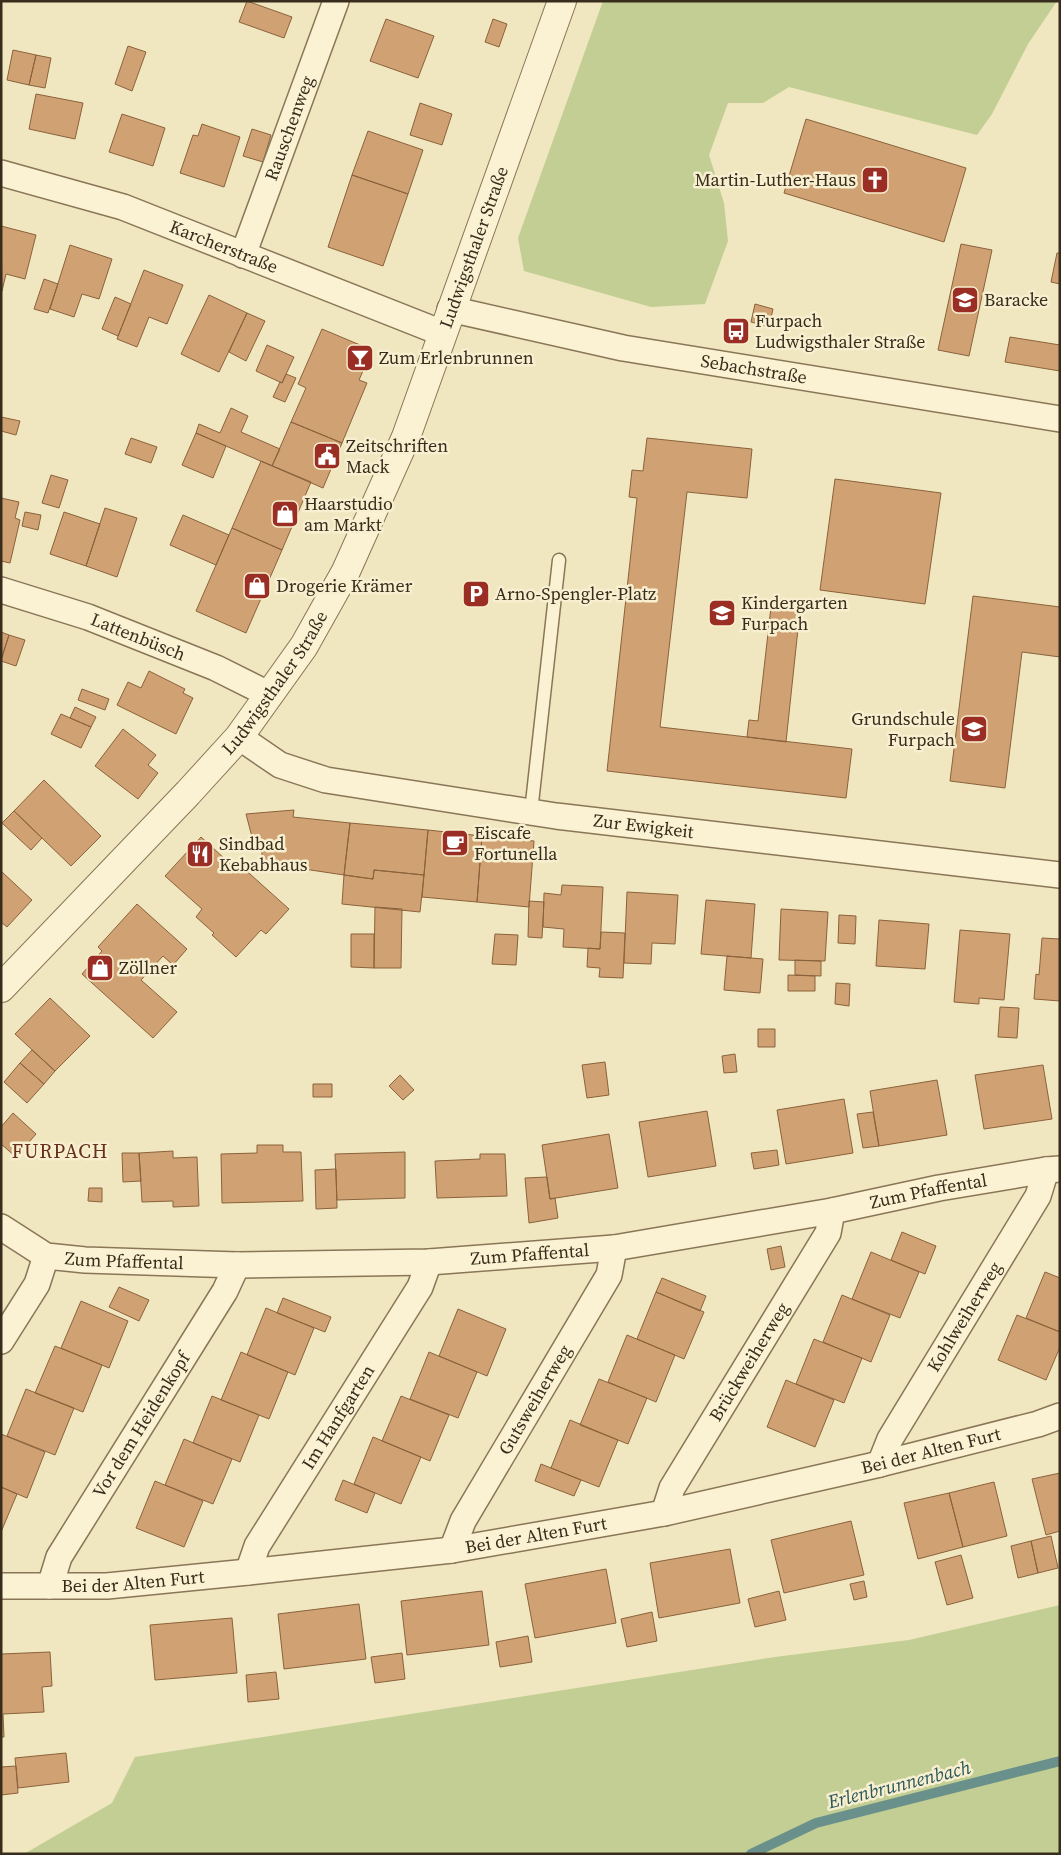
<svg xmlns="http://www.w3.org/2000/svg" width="1061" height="1855" font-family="'Source Serif 4',serif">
<rect width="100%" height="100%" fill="#f0e6bf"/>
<path fill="#c2ce93" d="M603,1H1057L1028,44L992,114L977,135L789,87L763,103H728L709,155L724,203L728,241L705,304L651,307L524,271L518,238Z
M1060,1605V1854H24L112,1803L135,1757L775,1657L909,1640Z"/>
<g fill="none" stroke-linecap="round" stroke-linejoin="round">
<path stroke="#69908a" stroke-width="10" d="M751,1854L816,1823L1060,1761"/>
</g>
<path fill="#d0a273" stroke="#8a623b" d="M247,1L292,17L284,38L239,22Z
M386,19L434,36L418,78L370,61Z
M493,19L507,24L499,47L485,42Z
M128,46L146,52L132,91L115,84Z
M13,50L36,55L29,85L7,80Z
M36,55L51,58L45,88L29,85Z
M36,94L83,103L75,139L29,129Z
M420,103L452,114L442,145L410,135Z
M122,114L165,128L153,166L109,152Z
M806,119L966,168L944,242L784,193Z
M202,124L240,137L224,187L180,173L193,135L198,136Z
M252,129L271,135L263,162L243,156Z
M368,131L423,150L408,194L352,175Z
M352,175L408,194L383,266L328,247Z
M1,226L36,235L25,279L6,274L2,291Z
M961,244L992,250L969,356L938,350Z
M70,245L112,259L99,299L82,294L74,317L50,309Z
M1057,253H1060V284L1051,282Z
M144,270L183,285L167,324L149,317L137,347L117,339Z
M44,279L58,284L48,313L34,309Z
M209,295L247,313L219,372L181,354Z
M115,297L131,304L118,336L102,329Z
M755,304L773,309L769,327L751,322Z
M247,313L265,321L246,361L229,352Z
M322,329L372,350L359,380L367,383L342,443L291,422L306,388L298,384Z
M1010,337L1060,345V371L1005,362Z
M267,345L294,357L282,383L256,371Z
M286,374L296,378L285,402L273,397L280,382L282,383Z
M231,408L248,416L241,432L280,449L272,466L196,433L199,424L220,433Z
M1,417L20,421L16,435L1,431Z
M291,422L342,443L323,488L272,466Z
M196,433L226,446L213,478L182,465Z
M131,438L157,447L151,463L125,454Z
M647,438L752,449L747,498L687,492L660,727L852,749L846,798L607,771L637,498L629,497L632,470L643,471Z
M261,461L311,482L282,550L232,528Z
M51,475L68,480L59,508L42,503Z
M835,479L941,493L925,604L820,590Z
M1,498L19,502L15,518L20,520L10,563L1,561Z
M105,508L137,518L117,577L86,566Z
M25,512L41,515L38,530L22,526Z
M64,512L100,524L86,566L50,554Z
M183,515L229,535L216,565L170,545Z
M232,528L282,550L246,633L196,611Z
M973,596L1060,607V657L1022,652L1005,788L950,781Z
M771,607L800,610L786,742L747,737L749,720L758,721Z
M1,632L9,635L1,659Z
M9,635L25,640L16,666L1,661Z
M149,671L185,689L183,693L193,698L176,734L117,705L128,682L141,688Z
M82,689L109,699L105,710L78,700Z
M75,707L96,717L91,727L70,718Z
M61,714L91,727L81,748L51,734Z
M123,729L156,755L148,765L158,773L138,799L95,766Z
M44,780L101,836L71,866L14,811Z
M294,810L293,817L350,823L344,875L264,863L258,836L252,837L246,814Z
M14,811L42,838L31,850L2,823Z
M350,823L428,830L424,875L374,870L373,879L344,875Z
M428,830L482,836L477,902L422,897Z
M482,836L534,841L529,907L477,902Z
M201,837L237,870L241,866L289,909L266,934L261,930L236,957L212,935L214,933L196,917L202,909L165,876Z
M374,870L424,875L420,912L342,904L344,875L373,879Z
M1,871L32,900L7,927L1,922Z
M562,885L603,887L600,949L563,947L564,929L543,927L544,893L561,895Z
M627,892L678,895L675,944L652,943L651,964L624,963Z
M706,900L755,904L751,958L701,954Z
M529,901L544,902L542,938L528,937Z
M137,904L187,949L173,965L163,956L141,980L177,1012L153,1038L82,974L102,951L98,947Z
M375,907L402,909L401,968H374Z
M781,909L828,912L825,961L779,960Z
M839,915L856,916L855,944L838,943Z
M879,920L929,924L925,969L876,966Z
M960,930L1010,934L1004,1000L979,998V1004L954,1002Z
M601,932L625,933L623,978L599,977L600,968L587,967L588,948L600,949Z
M351,934H374V968L351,967Z
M495,934L518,935L516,965L492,964Z
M1042,938L1060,939V1001L1034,999L1036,974L1039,975Z
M727,956L763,959L760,993L724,990Z
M795,960L821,961V976L795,975Z
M788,975L815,976V991H788Z
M836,983L850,984L849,1006L835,1004Z
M50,998L90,1036L55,1071L15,1034Z
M1000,1007L1019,1008L1017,1038L998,1037Z
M758,1029H775V1047H758Z
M32,1050L55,1071L44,1084L20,1063Z
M735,1054L737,1072L724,1073L722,1056Z
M605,1062L609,1095L587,1098L582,1065Z
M20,1063L44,1084L27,1103L4,1082Z
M1043,1065L1052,1119L984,1129L975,1075Z
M400,1075L414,1090L403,1100L389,1086Z
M937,1080L947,1135L879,1146L870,1091Z
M313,1084H332V1097H313Z
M844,1099L853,1153L786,1164L777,1110Z
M707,1111L716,1166L648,1177L639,1122Z
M873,1112L879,1146L863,1148L857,1114Z
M13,1113L36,1134L16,1157L1,1144V1127Z
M609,1134L618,1188L550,1199L542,1145Z
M257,1145H283V1152H301L303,1201L222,1203L221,1154L257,1153Z
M777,1150L779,1165L754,1169L751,1153Z
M173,1151V1158L197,1157L199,1206L173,1207V1201L142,1202L139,1153Z
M405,1152V1198L337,1200L335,1154Z
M122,1153H139L141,1181L123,1182Z
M480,1154H505L507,1196L437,1198L435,1161L480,1159Z
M336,1169L337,1208L316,1209L315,1170Z
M547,1177L550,1199L555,1198L558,1218L529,1223L525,1178Z
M89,1188H102V1202L88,1201Z
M902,1232L936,1246L925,1274L891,1260Z
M781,1246L785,1267L771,1270L767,1249Z
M871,1252L919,1272L900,1318L852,1299Z
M1045,1272L1060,1278V1332L1026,1318Z
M662,1278L706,1296L700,1311L656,1292Z
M119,1287L149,1300L139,1321L109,1307Z
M656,1292L704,1312L684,1359L637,1339Z
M842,1295L890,1315L871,1362L823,1342Z
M283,1298L331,1317L325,1332L277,1313Z
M81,1301L128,1321L109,1368L61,1348Z
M266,1308L314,1328L295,1375L247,1355Z
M458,1309L506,1329L487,1376L439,1356Z
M1017,1315L1060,1332V1347L1046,1380L998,1360Z
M627,1335L675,1355L656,1402L608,1382Z
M814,1339L862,1358L844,1403L796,1384Z
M55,1346L102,1365L83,1412L35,1393Z
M241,1352L288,1372L269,1419L221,1400Z
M429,1352L477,1372L458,1418L410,1399Z
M599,1379L647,1398L628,1444L580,1425Z
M786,1380L834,1400L815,1447L767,1427Z
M26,1389L74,1408L55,1455L7,1436Z
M212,1396L259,1415L240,1462L193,1443Z
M401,1396L449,1415L430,1461L382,1441Z
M570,1420L618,1440L599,1487L551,1468Z
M1,1434L45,1452L27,1498L1,1487Z
M373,1437L421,1457L401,1504L354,1484Z
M184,1439L232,1459L213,1504L165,1485Z
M541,1464L581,1480L574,1496L535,1481Z
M1060,1473V1531L1046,1535L1032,1479Z
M343,1480L375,1493L367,1513L335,1500Z
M155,1481L203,1501L184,1547L136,1528Z
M994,1482L1007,1536L963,1547L949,1493Z
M1,1487L17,1494L1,1532Z
M949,1493L963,1547L918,1559L904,1503Z
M851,1521L864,1575L784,1593L771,1540Z
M1051,1536L1058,1568L1038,1573L1031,1541Z
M1031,1541L1038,1573L1018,1578L1011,1546Z
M730,1549L740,1603L659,1618L650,1563Z
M961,1555L973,1598L947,1605L935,1562Z
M606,1569L616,1623L535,1638L525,1584Z
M864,1581L867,1597L854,1600L850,1584Z
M482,1591L489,1645L407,1655L401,1601Z
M779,1591L786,1620L755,1627L748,1599Z
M359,1604L366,1659L284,1669L278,1614Z
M652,1612L657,1641L627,1647L621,1619Z
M232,1618L237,1673L155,1680L150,1625Z
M528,1636L532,1662L500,1667L496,1642Z
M50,1652L52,1686L42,1687L44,1712L3,1714L4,1737H1V1654Z
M402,1653L405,1679L375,1683L371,1657Z
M276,1672L279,1699L248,1702L246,1675Z
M66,1753L69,1782L18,1788L15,1758Z
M16,1766L18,1793L1,1795V1767Z"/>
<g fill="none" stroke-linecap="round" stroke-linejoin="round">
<g stroke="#897657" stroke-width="15">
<path id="service" d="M531,812L559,560"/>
</g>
<g stroke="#897657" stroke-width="28">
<g id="minor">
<path id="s1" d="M1,173L123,207L442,333"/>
<path id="s2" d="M243,255L336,1"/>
<path id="s3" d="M450,309L623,348L1060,419"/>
<path id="s4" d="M1,590L88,617L216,668L270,695"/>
<path id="s5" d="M239,737L280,765L326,780L556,816L1060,875"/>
<path id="s6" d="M1,1227L46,1256L85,1260L237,1265L429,1262L614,1248L832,1211L939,1188L1046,1170L1060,1169"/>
<path d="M1,1341L37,1284L46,1256"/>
<path id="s7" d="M880,1464L890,1439L1038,1196L1046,1170"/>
<path id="s8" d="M664,1513L672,1488L828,1233L832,1211"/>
<path id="s9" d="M452,1550L463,1521L609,1275L614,1248"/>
<path id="s10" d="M248,1572L257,1546L420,1287L429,1262"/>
<path id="s11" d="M1,1586H107L248,1572L452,1550L664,1513L880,1464L1038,1424L1060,1416"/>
<path id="s12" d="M50,1586L59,1557L225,1291L237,1265"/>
</g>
</g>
<g stroke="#897657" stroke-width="30">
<g id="tertiary">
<path id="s13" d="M1,988L188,793L239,737L304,646L346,571L406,437L562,1"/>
</g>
</g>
<use href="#service" stroke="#faf2d3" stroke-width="12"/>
<use href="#minor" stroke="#faf2d3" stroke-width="25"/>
<use href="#tertiary" stroke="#faf2d3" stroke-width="28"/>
</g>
<defs>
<g id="church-square" transform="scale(1.4375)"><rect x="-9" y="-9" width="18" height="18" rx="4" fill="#9b2e24" stroke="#f7efcf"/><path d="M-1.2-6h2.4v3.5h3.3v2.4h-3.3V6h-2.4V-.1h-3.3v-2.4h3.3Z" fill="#fff"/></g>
<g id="school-square" transform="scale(1.4375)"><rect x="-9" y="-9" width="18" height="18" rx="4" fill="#9b2e24" stroke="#f7efcf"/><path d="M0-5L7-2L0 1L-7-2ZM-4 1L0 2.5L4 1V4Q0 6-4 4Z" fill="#fff"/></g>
<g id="bus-square" transform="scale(1.4375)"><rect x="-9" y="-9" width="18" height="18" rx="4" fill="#9b2e24" stroke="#f7efcf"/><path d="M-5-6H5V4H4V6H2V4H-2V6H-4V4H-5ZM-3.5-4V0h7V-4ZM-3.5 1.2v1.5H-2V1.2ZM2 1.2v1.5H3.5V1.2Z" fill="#fff"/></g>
<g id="bar-square" transform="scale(1.4375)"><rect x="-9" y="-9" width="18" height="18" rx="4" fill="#9b2e24" stroke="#f7efcf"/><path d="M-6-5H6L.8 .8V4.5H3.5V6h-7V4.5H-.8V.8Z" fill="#fff"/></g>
<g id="civic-square" transform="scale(1.4375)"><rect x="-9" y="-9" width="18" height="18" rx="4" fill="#9b2e24" stroke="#f7efcf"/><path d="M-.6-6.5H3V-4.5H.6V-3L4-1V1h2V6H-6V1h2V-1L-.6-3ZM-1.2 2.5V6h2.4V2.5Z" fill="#fff"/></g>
<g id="shop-square" transform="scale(1.4375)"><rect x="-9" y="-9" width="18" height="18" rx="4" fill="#9b2e24" stroke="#f7efcf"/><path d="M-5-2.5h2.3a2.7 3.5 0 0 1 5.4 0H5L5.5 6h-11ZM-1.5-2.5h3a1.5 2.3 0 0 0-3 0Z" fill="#fff"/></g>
<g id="parking-square" transform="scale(1.4375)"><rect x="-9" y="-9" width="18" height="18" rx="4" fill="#9b2e24" stroke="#f7efcf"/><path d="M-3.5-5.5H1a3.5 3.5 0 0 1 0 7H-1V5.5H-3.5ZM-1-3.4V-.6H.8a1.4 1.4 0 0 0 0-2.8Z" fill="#fff"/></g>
<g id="cafe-square" transform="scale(1.4375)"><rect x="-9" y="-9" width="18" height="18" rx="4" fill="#9b2e24" stroke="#f7efcf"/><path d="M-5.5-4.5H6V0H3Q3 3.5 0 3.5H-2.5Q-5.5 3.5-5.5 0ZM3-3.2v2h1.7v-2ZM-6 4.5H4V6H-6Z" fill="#fff"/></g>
<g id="restaurant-square" transform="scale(1.4375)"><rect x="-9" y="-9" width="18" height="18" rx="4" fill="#9b2e24" stroke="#f7efcf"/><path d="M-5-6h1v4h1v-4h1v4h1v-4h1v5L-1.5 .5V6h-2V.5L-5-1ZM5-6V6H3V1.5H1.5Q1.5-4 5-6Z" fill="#fff"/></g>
</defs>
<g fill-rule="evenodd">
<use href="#church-square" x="875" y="180"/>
<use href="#school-square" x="965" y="300"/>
<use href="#bus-square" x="736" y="331"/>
<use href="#bar-square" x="360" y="358"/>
<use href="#civic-square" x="327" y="456"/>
<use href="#shop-square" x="285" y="514"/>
<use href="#shop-square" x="257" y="586"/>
<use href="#parking-square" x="476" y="594"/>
<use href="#school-square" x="722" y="613"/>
<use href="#school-square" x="974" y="729"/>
<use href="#cafe-square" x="455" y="843"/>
<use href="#restaurant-square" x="200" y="854"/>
<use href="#shop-square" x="100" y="968"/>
</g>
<g text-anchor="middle" stroke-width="5" stroke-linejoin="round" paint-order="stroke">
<g font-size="18" fill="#382c1c" stroke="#f7efcf">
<text dy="6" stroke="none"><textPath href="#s2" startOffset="135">Rauschenweg</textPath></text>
<text dy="6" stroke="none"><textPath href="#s1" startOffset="235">Karcherstraße</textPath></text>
<text dy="6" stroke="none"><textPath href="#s13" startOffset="892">Ludwigsthaler Straße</textPath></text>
<text dy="6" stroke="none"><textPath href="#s3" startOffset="310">Sebachstraße</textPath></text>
<text dy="6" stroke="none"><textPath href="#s4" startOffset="145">Lattenbüsch</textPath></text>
<text dy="6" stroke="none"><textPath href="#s13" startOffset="411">Ludwigsthaler Straße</textPath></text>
<text dy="6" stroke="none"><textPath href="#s5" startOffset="419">Zur Ewigkeit</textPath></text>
<text dy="6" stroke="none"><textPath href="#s6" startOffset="942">Zum Pfaffental</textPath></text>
<text dy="6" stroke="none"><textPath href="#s6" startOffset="538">Zum Pfaffental</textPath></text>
<text dy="6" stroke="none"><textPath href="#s6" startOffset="132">Zum Pfaffental</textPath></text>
<text dy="6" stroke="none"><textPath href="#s7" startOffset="170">Kohlweiherweg</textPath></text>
<text dy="6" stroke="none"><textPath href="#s8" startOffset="174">Brückweiherweg</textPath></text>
<text dy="6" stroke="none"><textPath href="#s9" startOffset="172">Gutsweiherweg</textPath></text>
<text dy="6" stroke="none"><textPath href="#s10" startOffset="180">Im Hanfgarten</textPath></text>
<text dy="6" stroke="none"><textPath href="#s12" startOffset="186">Vor dem Heidenkopf</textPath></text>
<text dy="6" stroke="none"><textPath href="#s11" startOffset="942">Bei der Alten Furt</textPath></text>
<text dy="6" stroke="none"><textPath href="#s11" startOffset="538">Bei der Alten Furt</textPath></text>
<text dy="6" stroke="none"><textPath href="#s11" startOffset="132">Bei der Alten Furt</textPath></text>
</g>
<g font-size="18" fill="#382c1c" stroke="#f7efcf" text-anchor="start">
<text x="856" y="186" text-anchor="end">Martin-Luther-Haus</text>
<text x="984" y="306">Baracke</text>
<text x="755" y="327">Furpach<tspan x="755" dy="21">Ludwigsthaler Straße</tspan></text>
<text x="379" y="364">Zum Erlenbrunnen</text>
<text x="346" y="452">Zeitschriften<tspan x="346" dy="21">Mack</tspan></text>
<text x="304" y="510">Haarstudio<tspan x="304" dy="21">am Markt</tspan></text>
<text x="276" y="592">Drogerie Krämer</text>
<text x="495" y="600">Arno-Spengler-Platz</text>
<text x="741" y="609">Kindergarten<tspan x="741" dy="21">Furpach</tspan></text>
<text x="955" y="725" text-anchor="end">Grundschule<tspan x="955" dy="21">Furpach</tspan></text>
<text x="474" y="839">Eiscafe<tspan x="474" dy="21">Fortunella</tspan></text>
<text x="219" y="850">Sindbad<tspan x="219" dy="21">Kebabhaus</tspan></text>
<text x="119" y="974">Zöllner</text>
</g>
<g font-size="19" font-style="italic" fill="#2a5759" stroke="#f7efcf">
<text transform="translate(899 1784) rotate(-14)" y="7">Erlenbrunnenbach</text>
</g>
<g font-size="20" letter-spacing="1" fill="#673119" stroke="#f7efcf">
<text x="60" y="1158">FURPACH</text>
</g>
</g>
<rect width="1061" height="1855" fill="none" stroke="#382c1c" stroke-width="5"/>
</svg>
